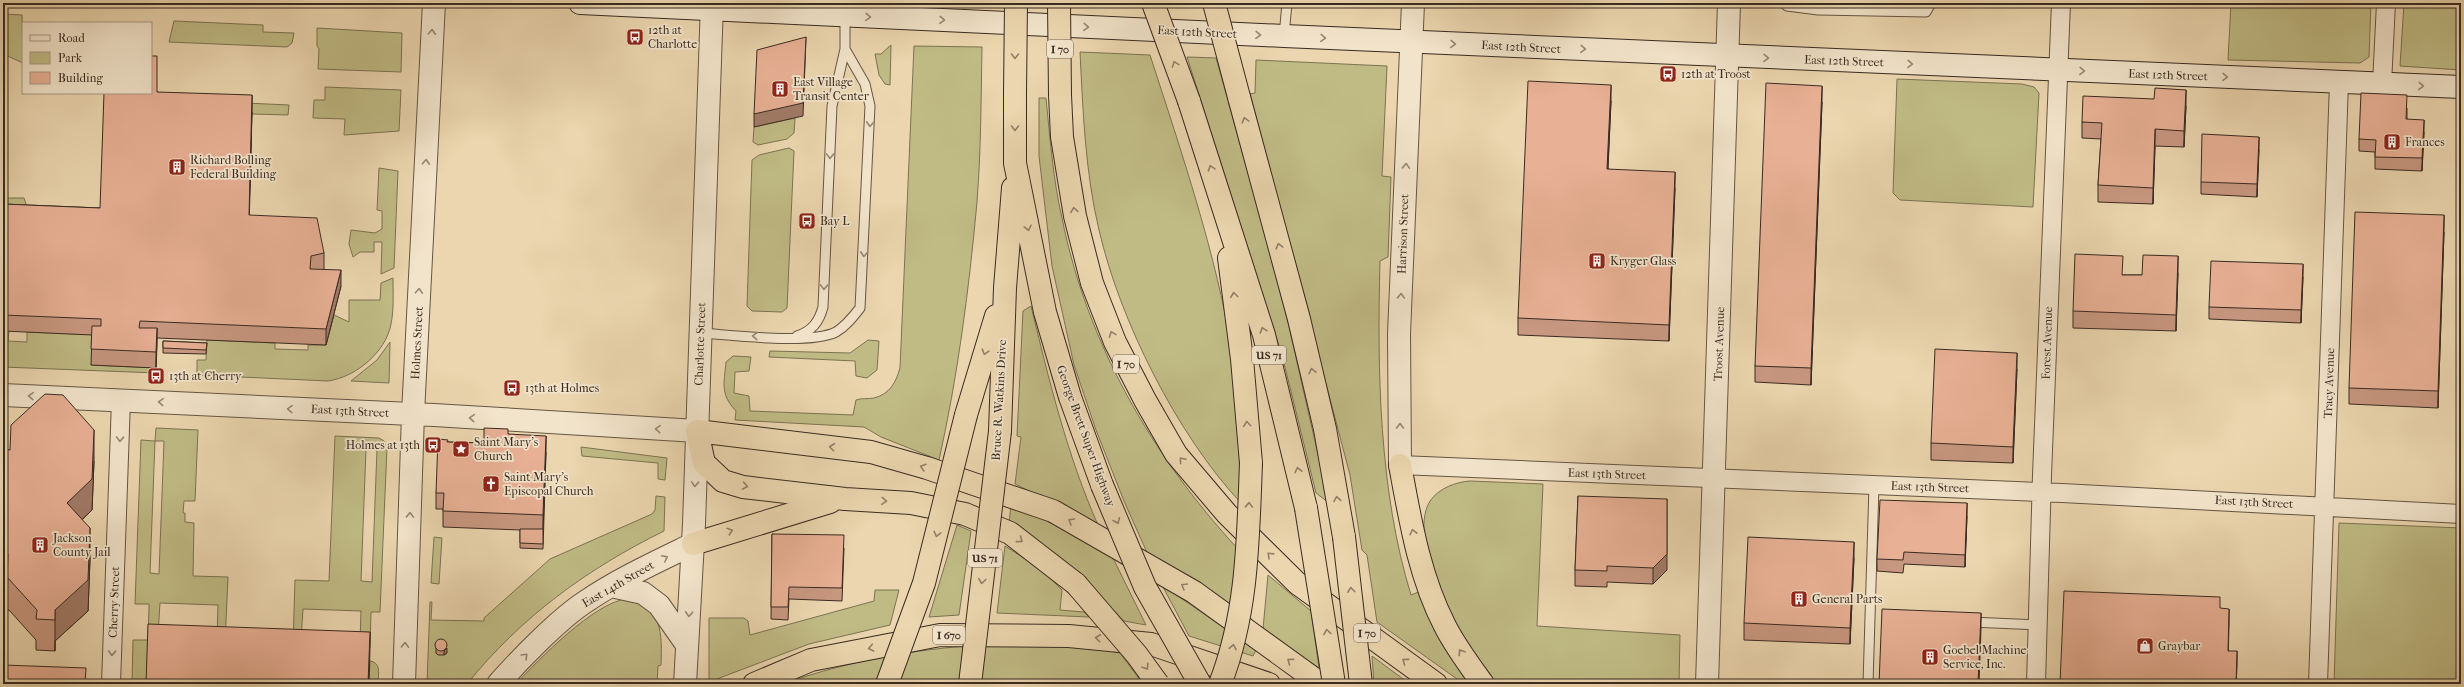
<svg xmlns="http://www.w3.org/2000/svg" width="2464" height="687" font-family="'IM FELL French Canon',serif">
<rect width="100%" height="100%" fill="#ebd6af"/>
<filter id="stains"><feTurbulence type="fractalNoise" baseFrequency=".005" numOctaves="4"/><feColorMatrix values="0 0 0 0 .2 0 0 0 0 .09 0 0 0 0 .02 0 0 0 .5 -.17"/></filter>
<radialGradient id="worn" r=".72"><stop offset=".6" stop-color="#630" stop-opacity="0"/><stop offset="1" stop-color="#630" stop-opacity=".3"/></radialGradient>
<path fill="#c0bb85" stroke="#7c7353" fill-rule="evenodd" d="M2231,3H2371L2369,57L2360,63L2228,60Z
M2404,3H2461V70L2400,66Z
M3,14L22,15L23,63L3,54Z
M174,21L263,25V32L294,33L292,43L287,47L169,42Z
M317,28L402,33L401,72L318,69L319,49L317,46Z
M891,45L890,85L885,84L879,75L875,54H881Z
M914,46L982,47C981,99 981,151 977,202C969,289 958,375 939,460L881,437L864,427L735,420L736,411C720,394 724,384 726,362L733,356L751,357L749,371L735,372L734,393L749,396L750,411L853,415L856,400C861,398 868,399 874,398C890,394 896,382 900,368Z
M1080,52L1150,55C1182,154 1216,253 1233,356C1240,404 1239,454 1240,502C1177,434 1120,321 1099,230C1085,171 1083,111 1080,52Z
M1187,57L1216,58L1279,283L1329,503L1316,493L1282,355Z
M1256,60L1387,66L1382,176L1391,177L1388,257L1380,261C1377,369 1379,491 1411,595L1421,591L1470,684H1464L1377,622L1367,555L1362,550L1350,475L1250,94L1255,93Z
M1897,79L2022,84L2034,87L2039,93L2033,207L1900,200L1893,193Z
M325,87L401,90L399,131L344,135L345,119L313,118L314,100H325Z
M1039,98H1046C1050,138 1053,179 1062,218C1087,343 1152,456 1238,549L1231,610L1149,557L1124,501L1096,430L1074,365L1052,266L1039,156Z
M157,99L289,105L288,115L252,114V112Z
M795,118L794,133L787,139L758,145L753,142L754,127Z
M789,148L794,151L787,308L782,312L752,311L747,306L752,160L759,155Z
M379,168L398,171L394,268L381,274L382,242H374V252H360L353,257L349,244L351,230L375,233L382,229V211L377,210Z
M3,198H24L27,207L3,220Z
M393,278C393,293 394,310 391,324C386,352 356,377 328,381L197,375V360H206L207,340L275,343V349L308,350V345H326L334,315L349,322V300H380L381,283Z
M1031,306C1049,380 1067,455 1098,525L1015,484L1021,437L1017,436L1023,311Z
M3,331H9L8,341L27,342V332L101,335L91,365L156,368V373L3,367Z
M868,340L879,341L877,370L867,378L856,376L855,361L769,357L770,351L850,353Z
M390,342L389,383L351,381L377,360Z
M156,428L198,430L195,501H184L183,513H185V522L194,523L193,576L228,577L225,643L146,684H132L133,640H148L149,608V604H135L141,440L155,441ZM155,441H164L159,574L150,573ZM160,603L218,605L217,637L158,634Z
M335,436L379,438L384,441L387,448L380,612H371L370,648L293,645L295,580L329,581ZM366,449H377L372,582L361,581ZM303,609L361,611L360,642L301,640Z
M581,447L667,458L665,480L658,479V463L582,456Z
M1470,481L1543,484L1537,626L1680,635L1679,684H1497C1467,651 1404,544 1430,501C1439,488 1456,482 1470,481Z
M656,496L665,497L664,531C587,569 521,617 467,684H427L430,602H432L431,620L484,621V618L550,559L652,514L655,510Z
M1011,504L1085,539L1111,554L1146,625L1124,621L1098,594L1009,524Z
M2339,523L2461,528L2457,684H2334Z
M957,525L971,531L959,615L929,617Z
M434,537L442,538L439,584L431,583Z
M1005,546L1041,569L1062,590L1060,610L1084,612L1089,617L997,613Z
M1268,575L1311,611L1319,668L1263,629Z
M1162,585L1256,650L1253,656L1189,636Z
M875,590H899L890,625L809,644L709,682V618H744L748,621L750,635L874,601Z
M626,599C663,605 662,635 661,665L658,666L657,684H516C539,659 594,603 626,599Z
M1000,644L1084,647L1120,653L1143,684H783C853,659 926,647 1000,644Z
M1372,656L1410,684H1374Z
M370,661C382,663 378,675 378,684H369Z"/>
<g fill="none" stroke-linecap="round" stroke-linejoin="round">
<g stroke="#665644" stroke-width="11">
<path id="service" d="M1784,3L1787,6L1818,10L1926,12L1931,3
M1284,36L1287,3
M701,333C732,335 810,345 836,332C846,326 853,317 860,308L870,106L865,84L845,49
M797,336C812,331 819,322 823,307L832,106L845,49V16
M1970,622L2037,625
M1868,684L1874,485"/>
</g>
<g stroke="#665644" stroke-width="20">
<path id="minor" d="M2382,84L2386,3
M1400,465L2062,493L2461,514
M111,684L121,400
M2036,684L2042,475L2061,3
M2318,684L2339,82"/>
</g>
<g stroke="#665644" stroke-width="24">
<path id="tertiary" d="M3,395L434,415L697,431
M1400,465L1399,334L1413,3
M611,586L643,593L659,605L687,645
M404,684L413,414L434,3
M498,684C519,660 559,619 585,602C619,579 656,562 693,544
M685,684L694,524L712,3
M1707,684L1729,3"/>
</g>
<g stroke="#392b21" stroke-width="24">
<path id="secondary" d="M580,3L1284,36L2461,87"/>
</g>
<g stroke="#392b21" stroke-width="24">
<path id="motorway" d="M1015,93V163L1045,312L1070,397L1102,485
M1060,95L1062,137L1075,216L1092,283L1115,342L1145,400L1176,454L1227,514L1297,583L1436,684
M1239,97L1299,319L1325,429L1344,537
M1189,101L1264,335L1306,508
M1229,258L1242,359L1251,463
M966,415L996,316
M1000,431L1005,288L1013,188
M1400,465C1410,519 1419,576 1445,626C1455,646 1470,666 1483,684
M693,544L830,502
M1076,584L1010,533L965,514L911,503L845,499L743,487L723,481L704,463L697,431L871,452L927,468L1053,511L1194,592L1321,684
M754,684L811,660L940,635L1069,636L1151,644L1269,684"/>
</g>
<use href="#service" stroke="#f2e4cb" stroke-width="9"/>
<use href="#minor" stroke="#f2e4cb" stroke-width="18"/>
<use href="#tertiary" stroke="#f2e4cb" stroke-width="22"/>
<use href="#secondary" stroke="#f2e4cb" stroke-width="22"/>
<use href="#motorway" stroke="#ebd6af" stroke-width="22"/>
<g stroke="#392b21" stroke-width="24" stroke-linecap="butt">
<path id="motorway-bridge" d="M1059,3L1060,95
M1153,3L1189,101
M1214,3L1239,97
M1015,93L1016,3
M1102,485L1145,587L1200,684
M1306,508L1334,684
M1344,537L1361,684
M1076,584L1137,655L1158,684
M887,684L924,583L966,415
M970,684L1000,431
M1220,684C1248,612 1248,539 1251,463"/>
</g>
<use href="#motorway-bridge" stroke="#ebd6af" stroke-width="22"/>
</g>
<path fill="#c89780" stroke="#392b21" d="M157,92L252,112L249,215L324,253V270L341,286L326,345L157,338L156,368L91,365L92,335L3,331V204L100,208Z
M1611,101L1608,169L1675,188L1669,341L1518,335V318Z
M1822,102L1811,385L1755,382V366Z
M2186,106L2184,147L2155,146L2153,204L2098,202V185L2101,139L2082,138V122Z
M2407,108V119L2424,132L2422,171L2375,169V152L2359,151V139Z
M2259,149L2257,197L2201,194V182Z
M2444,232L2438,408L2349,404V388Z
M2178,273L2176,331L2073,328V311L2123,275H2142Z
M2303,277L2301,323L2209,319V307Z
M163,341L207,343L206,354L163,353Z
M2017,369L2013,463L1931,460V443Z
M508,434L546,452L543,549L520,548V530L443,527V509H436V493L448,442L484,443Z
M3,451L94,461L92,510L82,520L90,559L88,611L55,641V651L36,650V640L9,610H3Z
M1578,496L1667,570L1653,584L1607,582V587L1575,586V570Z
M1967,516L1965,567L1904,564L1903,573L1877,571V559Z
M772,534L844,548L842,601L789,599L788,620L771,619Z
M1854,558L1850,644L1744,640V623Z
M436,643L447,653L444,655H438L436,653Z"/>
<path fill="#a27b68" stroke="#392b21" d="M806,37L803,116L754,127V114Z
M1611,85V101L1607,185V169Z
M1822,86V102L1811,385V368Z
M2186,90V106L2184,147V131Z
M252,95V112L249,231V215Z
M2424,120V132L2422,171V158Z
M2155,129V146L2153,204V188Z
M2259,137V149L2257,197V184Z
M1675,172V188L1669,341V325Z
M2444,215V232L2438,408V391Z
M2178,256V273L2176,331V315Z
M2303,264V277L2301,323V310Z
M341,270V286L326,345V329Z
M157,328V345L156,368V352Z
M2017,353V369L2013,463V447Z
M94,430V461L92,510L67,534V503Z
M546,436V452L543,531V515Z
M1667,499V570L1653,584V568Z
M1967,503V516L1965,567V555Z
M90,528V559L88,611L55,641V651V610Z
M1854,542V558L1850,644V628Z
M2229,609V625L2228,667V651Z
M1981,613V629L1979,684H1978Z
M370,632V648L369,684H368Z
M447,648V653L444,655V651Z
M2237,651V667L2236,684Z"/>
<path fill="#e8b095" stroke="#392b21" d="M806,37L803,103L754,114L757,50Z
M151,56H157V92L252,95L249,215L317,218L324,253L311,256L310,269L341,270L326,329L140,321L139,328H157L156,352L91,349L92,326H101V319L3,315V204L100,208L104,93H151Z
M1528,81L1611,85L1607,169L1675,172L1669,325L1518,318Z
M1766,83L1822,86L1811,368L1755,366Z
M2155,88L2186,90L2184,131L2155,129L2153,188L2098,185L2102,123L2082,122L2083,96L2154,99Z
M2361,93L2407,95L2406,119L2424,120L2422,158L2375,157L2376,140L2359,139Z
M2202,134L2259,137L2257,184L2201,182Z
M2355,212L2444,215L2438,391L2349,388Z
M2075,254L2123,256L2122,275H2142L2143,255L2178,256L2176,315L2073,311Z
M2211,261L2303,264L2301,310L2209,307Z
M163,341L207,343L206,350L163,348Z
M1935,349L2017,353L2013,447L1931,443Z
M45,394L63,395L94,430L92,479L67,503L90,528L88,580L55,610V620L36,619L37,610L7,577L8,554L3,553V451L5,449L10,450L11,425Z
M484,428L508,429V434L546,436L543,515L443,511L444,493H436L438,439L448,440L447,442L484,443Z
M1578,496L1667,499V554L1653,568L1607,566V571L1575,570Z
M1880,500L1967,503L1965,555L1904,552L1903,560L1877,559Z
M520,529H543V544L520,543Z
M772,534L844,535L842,588L789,587L788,607H771Z
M1748,537L1854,542L1850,628L1744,623Z
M3,568H7V594H3Z
M2064,591L2220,597V608L2229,609L2228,651H2237L2236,684H2060Z
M1882,609L1981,613L1978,684H1879Z
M148,624L370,632L368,684H146Z
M435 645a6 6 0 1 1 12 0a6 6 0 1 1-12 0Z
M3,665L86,668L85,684H3Z"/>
<defs><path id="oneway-chevron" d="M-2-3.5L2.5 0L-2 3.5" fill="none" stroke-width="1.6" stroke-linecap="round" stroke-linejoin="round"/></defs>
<g stroke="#968876">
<use href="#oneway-chevron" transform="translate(868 17) rotate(3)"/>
<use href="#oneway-chevron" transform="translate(942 20) rotate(3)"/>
<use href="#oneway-chevron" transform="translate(1086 27) rotate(3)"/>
<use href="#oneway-chevron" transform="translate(432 32) rotate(-87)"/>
<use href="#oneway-chevron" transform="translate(1258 35) rotate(3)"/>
<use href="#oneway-chevron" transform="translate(1323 38) rotate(2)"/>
<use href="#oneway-chevron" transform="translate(1453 44) rotate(2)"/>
<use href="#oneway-chevron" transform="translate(1583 49) rotate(3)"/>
<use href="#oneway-chevron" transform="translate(1766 58) rotate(2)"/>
<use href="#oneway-chevron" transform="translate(1910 64) rotate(2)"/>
<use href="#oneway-chevron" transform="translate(2082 71) rotate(2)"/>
<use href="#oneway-chevron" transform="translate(2225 77) rotate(2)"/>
<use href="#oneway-chevron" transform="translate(2421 86) rotate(2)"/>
<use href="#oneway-chevron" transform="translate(870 124) rotate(93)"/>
<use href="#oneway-chevron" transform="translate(830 156) rotate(92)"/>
<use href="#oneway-chevron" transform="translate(426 162) rotate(-87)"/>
<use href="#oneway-chevron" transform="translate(1406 166) rotate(-88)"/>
<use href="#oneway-chevron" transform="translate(864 254) rotate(93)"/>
<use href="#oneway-chevron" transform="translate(824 287) rotate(92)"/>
<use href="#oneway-chevron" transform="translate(419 291) rotate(-87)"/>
<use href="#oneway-chevron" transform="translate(1401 296) rotate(-88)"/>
<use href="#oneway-chevron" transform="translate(755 336) rotate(-177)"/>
<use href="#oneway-chevron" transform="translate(31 396) rotate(-177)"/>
<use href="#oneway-chevron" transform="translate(161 402) rotate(-177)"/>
<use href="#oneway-chevron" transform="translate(290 409) rotate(-177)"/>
<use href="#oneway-chevron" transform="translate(472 418) rotate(-176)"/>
<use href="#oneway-chevron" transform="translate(1400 426) rotate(-90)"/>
<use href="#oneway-chevron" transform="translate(658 429) rotate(-177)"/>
<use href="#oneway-chevron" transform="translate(120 439) rotate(92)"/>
<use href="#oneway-chevron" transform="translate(695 484) rotate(92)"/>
<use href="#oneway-chevron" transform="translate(410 515) rotate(-88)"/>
<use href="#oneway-chevron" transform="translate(665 558) rotate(-27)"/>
<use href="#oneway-chevron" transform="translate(689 614) rotate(93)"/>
<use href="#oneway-chevron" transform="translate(405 645) rotate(-88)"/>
<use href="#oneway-chevron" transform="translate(112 653) rotate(92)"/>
<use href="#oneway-chevron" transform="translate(525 656) rotate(-45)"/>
</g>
<g stroke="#928068">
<use href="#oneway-chevron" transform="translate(1015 56) rotate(90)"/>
<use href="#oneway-chevron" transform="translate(1175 64) rotate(-110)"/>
<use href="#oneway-chevron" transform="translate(1245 120) rotate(-105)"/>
<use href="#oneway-chevron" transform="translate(1015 128) rotate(90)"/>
<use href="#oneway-chevron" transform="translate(1211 168) rotate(-108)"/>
<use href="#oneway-chevron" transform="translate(1074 210) rotate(-99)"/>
<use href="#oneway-chevron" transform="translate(1028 228) rotate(78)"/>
<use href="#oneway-chevron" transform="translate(1279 246) rotate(-105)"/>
<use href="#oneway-chevron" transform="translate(1234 295) rotate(-97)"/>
<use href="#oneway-chevron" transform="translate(1263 330) rotate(-107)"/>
<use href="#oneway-chevron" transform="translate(1112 334) rotate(-111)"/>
<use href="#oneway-chevron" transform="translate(985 352) rotate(107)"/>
<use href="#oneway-chevron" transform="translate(1312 371) rotate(-103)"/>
<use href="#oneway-chevron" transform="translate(1247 424) rotate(-95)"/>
<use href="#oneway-chevron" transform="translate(832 447) rotate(-173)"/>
<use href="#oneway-chevron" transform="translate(1182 460) rotate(-130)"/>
<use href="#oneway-chevron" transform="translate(923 467) rotate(-163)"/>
<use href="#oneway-chevron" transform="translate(1298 470) rotate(-103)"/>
<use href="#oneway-chevron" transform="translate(745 486) rotate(10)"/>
<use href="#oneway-chevron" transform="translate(1337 499) rotate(-100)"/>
<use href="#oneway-chevron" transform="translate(884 501) rotate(3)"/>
<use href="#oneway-chevron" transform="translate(1249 505) rotate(-88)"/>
<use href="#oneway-chevron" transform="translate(1071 521) rotate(-150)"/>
<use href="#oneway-chevron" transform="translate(1117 521) rotate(67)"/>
<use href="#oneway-chevron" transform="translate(730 531) rotate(-17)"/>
<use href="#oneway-chevron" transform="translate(1413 532) rotate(-103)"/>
<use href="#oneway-chevron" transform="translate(937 534) rotate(104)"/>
<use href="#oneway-chevron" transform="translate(1020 540) rotate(37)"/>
<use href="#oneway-chevron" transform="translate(1270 555) rotate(-136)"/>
<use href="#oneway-chevron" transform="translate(982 581) rotate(97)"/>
<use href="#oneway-chevron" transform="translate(1184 586) rotate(-150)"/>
<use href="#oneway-chevron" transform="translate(1351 590) rotate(-97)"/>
<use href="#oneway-chevron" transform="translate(1327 632) rotate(-99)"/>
<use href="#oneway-chevron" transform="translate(1098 638) rotate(-174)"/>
<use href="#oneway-chevron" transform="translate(1233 647) rotate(-79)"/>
<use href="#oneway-chevron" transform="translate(871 648) rotate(169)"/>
<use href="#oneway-chevron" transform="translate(1461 652) rotate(-123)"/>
<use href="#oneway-chevron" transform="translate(1290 661) rotate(-144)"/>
<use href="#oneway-chevron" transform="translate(1405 661) rotate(-144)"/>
<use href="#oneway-chevron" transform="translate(1146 667) rotate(56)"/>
</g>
<defs>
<g id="bus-square" transform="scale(0.9)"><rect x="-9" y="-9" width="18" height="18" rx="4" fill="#8f2418" stroke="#f2e4cb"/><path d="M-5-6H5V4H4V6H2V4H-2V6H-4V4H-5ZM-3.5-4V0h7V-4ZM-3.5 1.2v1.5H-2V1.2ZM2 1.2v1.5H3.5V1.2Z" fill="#fff"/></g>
<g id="building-square" transform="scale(0.9)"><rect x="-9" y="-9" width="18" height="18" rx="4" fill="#8f2418" stroke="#f2e4cb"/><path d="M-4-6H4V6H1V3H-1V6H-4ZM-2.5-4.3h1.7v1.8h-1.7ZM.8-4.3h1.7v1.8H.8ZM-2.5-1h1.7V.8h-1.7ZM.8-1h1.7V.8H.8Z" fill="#fff"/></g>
<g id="sight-square" transform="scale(0.9)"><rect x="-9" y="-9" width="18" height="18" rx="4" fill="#8f2418" stroke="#f2e4cb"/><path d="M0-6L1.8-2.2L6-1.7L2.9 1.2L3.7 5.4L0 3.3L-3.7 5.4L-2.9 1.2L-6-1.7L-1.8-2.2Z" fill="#fff"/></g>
<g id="church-square" transform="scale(0.9)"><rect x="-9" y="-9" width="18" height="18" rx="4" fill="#8f2418" stroke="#f2e4cb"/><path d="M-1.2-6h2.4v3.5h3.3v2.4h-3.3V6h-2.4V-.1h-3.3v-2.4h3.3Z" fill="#fff"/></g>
<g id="shop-square" transform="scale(0.9)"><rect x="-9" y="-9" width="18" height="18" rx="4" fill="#8f2418" stroke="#f2e4cb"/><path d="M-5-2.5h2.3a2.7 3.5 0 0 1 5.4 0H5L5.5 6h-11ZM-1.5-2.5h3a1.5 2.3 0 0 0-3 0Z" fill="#fff"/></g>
</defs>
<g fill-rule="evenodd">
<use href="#bus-square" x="635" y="37"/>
<use href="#bus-square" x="1668" y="74"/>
<use href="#building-square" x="780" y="89"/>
<use href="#building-square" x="2392" y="142"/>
<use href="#building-square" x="177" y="167"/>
<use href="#bus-square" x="807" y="221"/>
<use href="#building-square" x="1597" y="261"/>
<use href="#bus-square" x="156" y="376"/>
<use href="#bus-square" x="512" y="388"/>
<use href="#bus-square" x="433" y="445"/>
<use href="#sight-square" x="461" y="449"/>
<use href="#church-square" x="491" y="484"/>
<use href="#building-square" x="40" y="545"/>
<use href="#building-square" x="1799" y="599"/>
<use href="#shop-square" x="2145" y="646"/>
<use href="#building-square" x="1930" y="657"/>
</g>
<g text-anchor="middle" stroke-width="3.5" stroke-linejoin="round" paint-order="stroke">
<g fill="#f2e4cb" stroke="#706254" stroke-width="1">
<rect x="1047" y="40" width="26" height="18" rx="3"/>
<rect x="1252" y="346" width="34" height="18" rx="3"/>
<rect x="1113" y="355" width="26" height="18" rx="3"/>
<rect x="968" y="549" width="34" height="18" rx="3"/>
<rect x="1354" y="624" width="26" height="18" rx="3"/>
<rect x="933" y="626" width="32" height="18" rx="3"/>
</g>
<g font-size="11" font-weight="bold" fill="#392b21">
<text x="1060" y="53">I 70</text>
<text x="1269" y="359">US 71</text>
<text x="1126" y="368">I 70</text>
<text x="985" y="562">US 71</text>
<text x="1367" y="637">I 70</text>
<text x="949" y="639">I 670</text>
</g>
<g font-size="12" fill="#392b21" stroke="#f2e4cb" text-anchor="start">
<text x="648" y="34">12th at<tspan x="648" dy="14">Charlotte</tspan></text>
<text x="1681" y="78">12th at Troost</text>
<text x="793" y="86">East Village<tspan x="793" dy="14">Transit Center</tspan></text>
<text x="2405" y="146">Frances</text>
<text x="190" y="164">Richard Bolling<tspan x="190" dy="14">Federal Building</tspan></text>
<text x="820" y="225">Bay L</text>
<text x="1610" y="265">Kryger Glass</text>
<text x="169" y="380">13th at Cherry</text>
<text x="525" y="392">13th at Holmes</text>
<text x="474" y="446">Saint Mary's<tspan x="474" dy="14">Church</tspan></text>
<text x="420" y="449" text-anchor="end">Holmes at 13th</text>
<text x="504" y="481">Saint Mary's<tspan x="504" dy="14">Episcopal Church</tspan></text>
<text x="53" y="542">Jackson<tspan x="53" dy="14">County Jail</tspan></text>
<text x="1812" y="603">General Parts</text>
<text x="2158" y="650">Graybar</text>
<text x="1943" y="654">Goebel Machine<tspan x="1943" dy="14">Service, Inc.</tspan></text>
</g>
<g font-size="12" fill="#392b21" stroke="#f2e4cb">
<text transform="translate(1197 32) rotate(3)" y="4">East 12th Street</text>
<text transform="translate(1521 47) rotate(3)" y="4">East 12th Street</text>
<text transform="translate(1844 61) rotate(2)" y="4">East 12th Street</text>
<text transform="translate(2168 75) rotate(2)" y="4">East 12th Street</text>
<text transform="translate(1403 234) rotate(-88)" y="4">Harrison Street</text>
<text transform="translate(417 343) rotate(-87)" y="4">Holmes Street</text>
<text transform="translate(2047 343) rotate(-88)" y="4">Forest Avenue</text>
<text transform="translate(700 344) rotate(-88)" y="4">Charlotte Street</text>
<text transform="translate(1719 344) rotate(-88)" y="4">Troost Avenue</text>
<text transform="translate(2329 383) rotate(-88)" y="4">Tracy Avenue</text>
<text transform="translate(999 400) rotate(-87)" y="4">Bruce R. Watkins Drive</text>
<text transform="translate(350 411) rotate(3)" y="4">East 13th Street</text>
<text transform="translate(1086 436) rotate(70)" y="4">George Brett Super Highway</text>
<text transform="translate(1607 474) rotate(2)" y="4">East 13th Street</text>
<text transform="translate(1930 487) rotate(2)" y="4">East 13th Street</text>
<text transform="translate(2254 502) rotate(3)" y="4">East 13th Street</text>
<text transform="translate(618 584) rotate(-30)" y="4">East 14th Street</text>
<text transform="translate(114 602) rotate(-88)" y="4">Cherry Street</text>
</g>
</g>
<rect width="2464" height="687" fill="none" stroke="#ebd6af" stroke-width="16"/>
<rect x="4" y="4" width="2456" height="679" fill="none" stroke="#392b21" stroke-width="2"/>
<rect x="8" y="8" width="2448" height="671" fill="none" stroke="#392b21"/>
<rect x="22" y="22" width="130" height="72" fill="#f2e4cb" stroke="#a89a87"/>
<rect x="30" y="35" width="20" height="6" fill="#f2e4cb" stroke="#a89a87"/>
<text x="58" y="42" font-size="12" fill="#392b21">Road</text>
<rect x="30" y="52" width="20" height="12" fill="#c0bb85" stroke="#a89a87"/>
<text x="58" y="62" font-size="12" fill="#392b21">Park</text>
<rect x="30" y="72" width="20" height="12" fill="#e8b095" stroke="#a89a87"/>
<text x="58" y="82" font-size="12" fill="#392b21">Building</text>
<rect width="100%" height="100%" filter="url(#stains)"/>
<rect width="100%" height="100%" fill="url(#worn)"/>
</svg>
